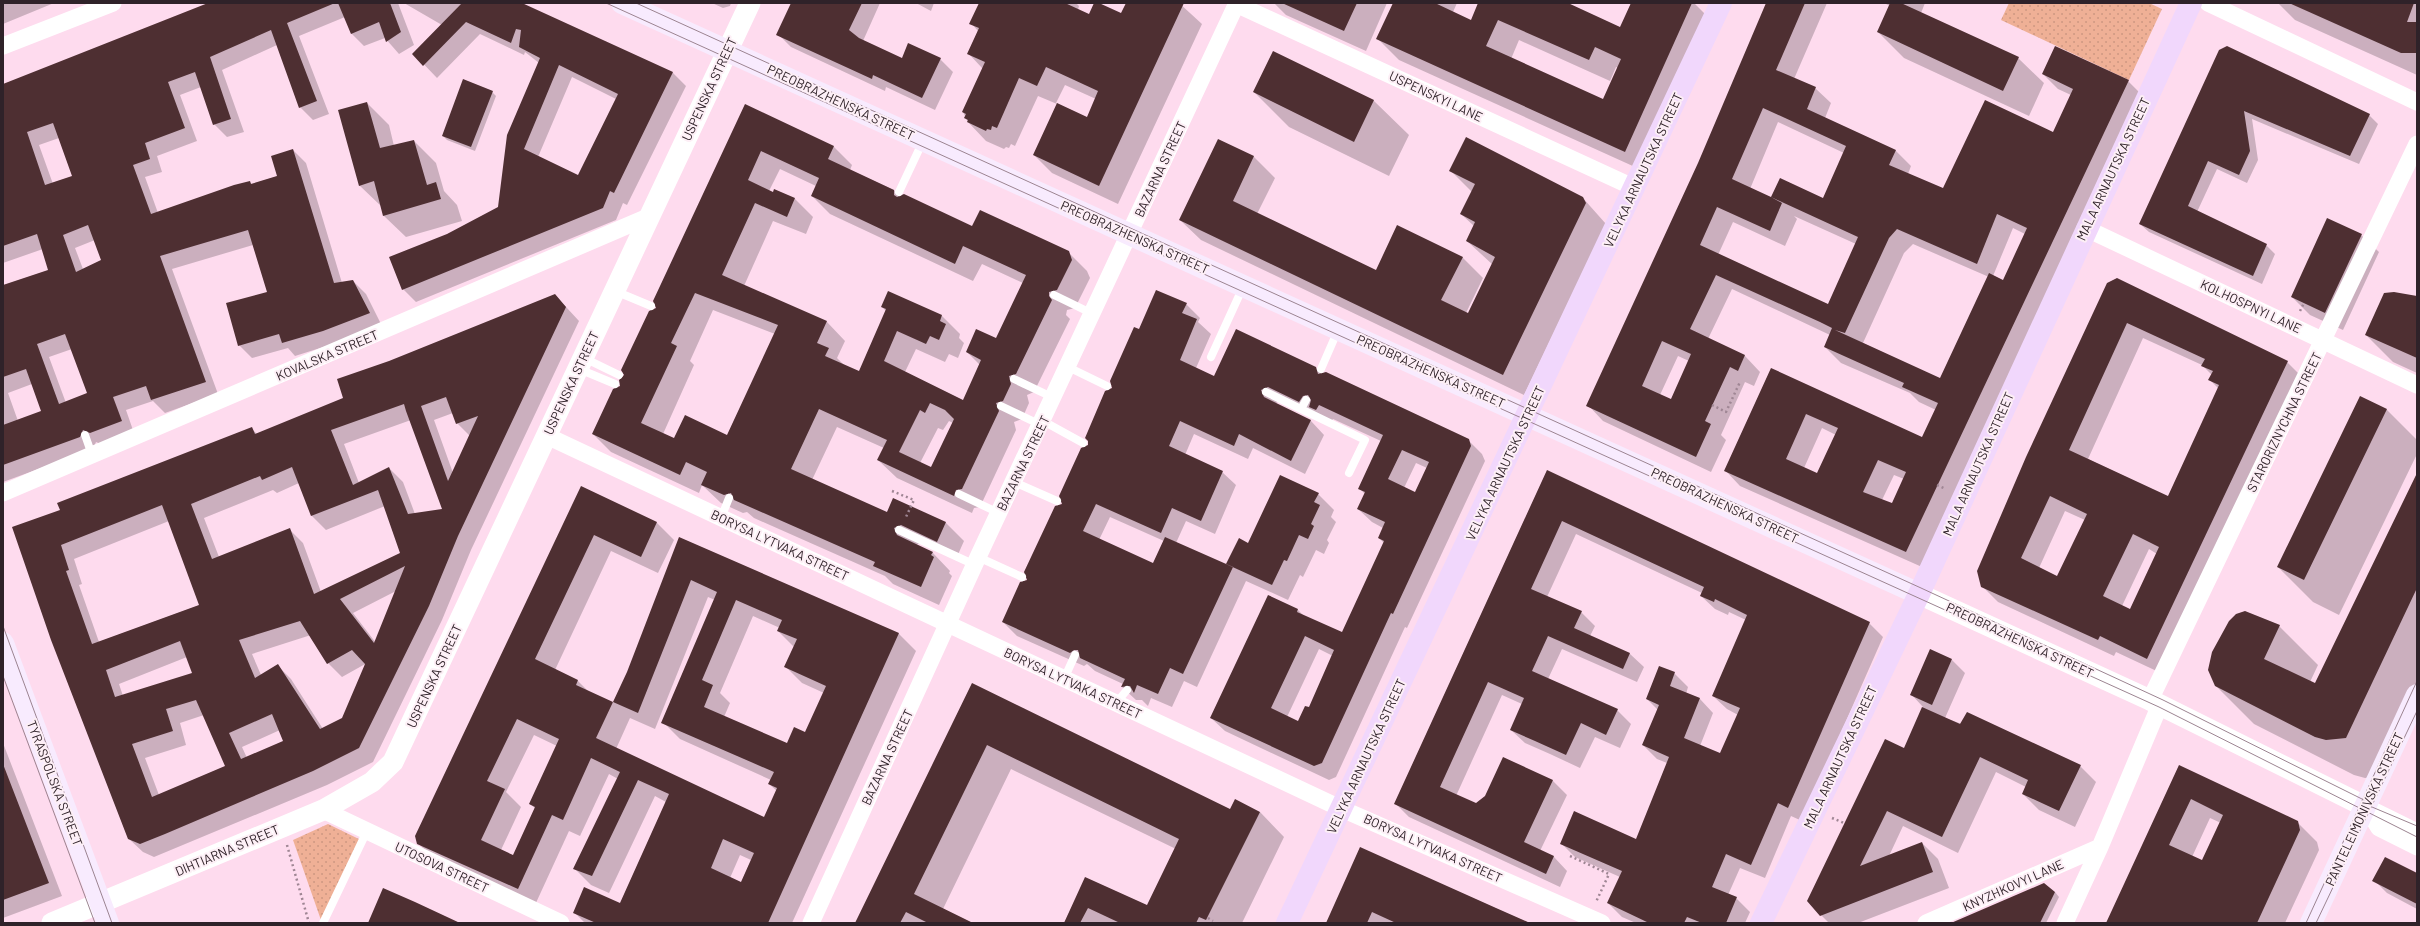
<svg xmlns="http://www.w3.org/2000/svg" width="2420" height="926" font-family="Barlow,sans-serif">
<defs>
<pattern id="grass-dots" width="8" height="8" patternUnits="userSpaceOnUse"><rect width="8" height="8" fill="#efb096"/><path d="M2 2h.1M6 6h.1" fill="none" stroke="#cd9781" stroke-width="1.8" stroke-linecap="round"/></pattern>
</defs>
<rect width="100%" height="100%" fill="#fedbee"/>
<path fill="url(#grass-dots)" d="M2009,3H2149L2162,9L2129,80L2001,20Z
M328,824L363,841L322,923L293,840Z"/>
<path fill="#0003" fill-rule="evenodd" d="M3,3H54L3,24Z
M210,3H398L414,45L399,54L385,38L364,46L351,33L345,17L299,36L329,114L313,120L300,107L277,45L222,70L244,132L227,137L214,124L201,87L180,95L197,141L157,156L162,172L145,177L158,213L249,182L252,184L278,176L293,150L306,163L342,283L353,281L366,294L382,326L336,343L295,356L288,348L252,358L239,345L268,293L253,245L172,269L218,394L165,413L153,401L126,410L134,433L103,445L96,442L93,449L3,482V286L49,271L43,249L3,263V85ZM59,138L73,177L53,184L39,145ZM95,240L102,260L83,269L75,248ZM72,349L88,394L66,403L49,357ZM32,384L42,412L18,421L8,393Z
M404,3H519L673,73L686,86L627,205L623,203L616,220L416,302L403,289L448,235L499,208L539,63L525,52L524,55L480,34L437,78L414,54L442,25ZM572,77L616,99L578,177L538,157Z
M712,3H731L730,6L723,8Z
M792,3H880L863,41L902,59H940L953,72L935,110L886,87L885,91L791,47L778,34Z
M916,3H934L931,11Z
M980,3H1076L1079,6L1078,10L1090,15L1096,3L1122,14L1127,3H1179L1202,24L1118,204L1052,173L1034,155L1057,104L1038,96L1015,146L1011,144L1009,148L1006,147L1004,149L986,141L968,122L963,112L983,69L968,53L978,31L971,23ZM1065,85L1096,99L1087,118L1056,103Z
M1274,3H1387L1366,51L1286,15Z
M1394,3H1457L1453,12L1471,21L1479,3H1565L1621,28L1631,3H1694L1713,22L1646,172L1399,60L1378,39ZM1519,40L1610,81L1616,67L1618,68L1604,101L1511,59Z
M1768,3H1827L1794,79L1815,88L1831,103L1825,118L1896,151L1911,166L1908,174L1943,189L2053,134L2071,95L2058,89L2043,74L2128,81L2143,96L1922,567L1740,486L1725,470L1771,369L1922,439L1936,410L1919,402L1910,393L1841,363L1825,347L1830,335L1732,289L1708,339L1745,356L1760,372L1754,386L1745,382L1721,435L1726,440L1711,472L1603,421L1588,405L1699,164ZM1778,122L1844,153L1823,199L1780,179L1771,199L1750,189ZM1794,216L1856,244L1829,305L1718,255L1733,222L1785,246L1797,219ZM2013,228L2025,234L2004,281L1993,276ZM1913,244L1989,277L1941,380L1863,343L1904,253ZM1678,356L1689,361L1671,400L1660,395ZM1822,428L1836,435L1817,475L1804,468ZM1894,475L1904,479L1892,504L1882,500Z
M1884,3H1925L1921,13L2018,58L2044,83L2029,116L1904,58L1878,32L1890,6Z
M2278,3H2417V75L2295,20Z
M2227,48L2369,115L2378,124L2359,164L2252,119L2258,160L2247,183L2217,169L2197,212L2266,245L2275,254L2262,284L2149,232L2140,224Z
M1273,52L1374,101L1409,135L1389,176L1289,127L1254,92Z
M492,92L496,96L475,151L447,140L443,136Z
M367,103L389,125L394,146L414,141L436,163L444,191L457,205L462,221L406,237L384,216L382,207L359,185Z
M745,105L834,147L852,165L850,170L894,190L900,197L973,228L1068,252L1087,271L1090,278L1075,308L1067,310L1066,315L1070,319L1034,392L1027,395L1029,403L1022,419L1014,422L1016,430L980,507L974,508L972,513L897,478L878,460L884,448L837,427L812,480L887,513L894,499L946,523L964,541L956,559L920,543L916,545L932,552L950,571L949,573L952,576L939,605L893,584L885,576L754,518L747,512L743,513L721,503L702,485L699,493L611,452L593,434L621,387L657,309ZM780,169L816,186L812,196L830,214L973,281L982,264L1023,283L997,340L967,352L980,365L964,401L905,372L916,349L945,362L949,354L958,358L964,343L959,338L960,334L942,316L882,307L886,311L859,373L845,366L837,358L845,341L827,322L744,286L773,221L806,234L813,217L795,199L775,190L774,193L769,191ZM713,310L775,334L727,436L675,439L663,434L694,365L690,361ZM949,421L953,423L931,468L920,463L938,428L943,430Z
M1219,140L1254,157L1275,178L1257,214L1376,272L1462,257L1483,278L1466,313L1468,314L1493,265L1467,241L1474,226L1461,214L1472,192L1450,170L1582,197L1606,224L1524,395L1201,240L1180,220Z
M2361,235L2379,252L2343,330L2310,315L2292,297Z
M2108,284L2287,362L2303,378L2163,674L2116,652L2114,656L1998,602L1982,586ZM2143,338L2202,365L2212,375L2210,380L2219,389L2168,497L2088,459ZM2065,511L2085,520L2058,577L2039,568ZM2149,549L2157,554L2131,610L2122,606Z
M555,295L579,321L471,550L442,620L373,762L327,785L154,857L143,852L128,838L52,640L61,510L251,428L257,434L345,399L389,362ZM453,413L457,423L470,436L453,473L434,420ZM411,420L443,510L415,514L403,482L389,468L359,483L344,444ZM299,483L312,516L326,530L385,506L401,553L321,592L303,543L289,529L219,557L204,518L273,490L277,493ZM169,521L200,605L99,642L79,585L82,584L74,559ZM396,591L376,643L353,613ZM311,635L328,663L342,677L367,663L343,719L323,729L291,679L278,666L261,675L252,654ZM187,657L194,674L123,696L119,684ZM204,715L226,766L159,795L145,758L186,745L180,723ZM280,730L285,741L247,758L242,747Z
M2417,299V373L2393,362L2366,335Z
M1186,304L1200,318L1198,322L1211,334L1196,368L1215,377L1315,368L1322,374L1468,440L1482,454L1485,461L1407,628L1405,627L1336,777L1329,780L1225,731L1211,718L1298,610L1304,616L1343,634L1384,543L1379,538L1383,528L1372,522L1358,509L1365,494L1359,488L1381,441L1333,419L1330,423L1280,400L1275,404L1311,421L1324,435L1305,474L1253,448L1248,459L1194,434L1185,455L1222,472L1236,485L1215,534L1186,521L1176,543L1232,568L1248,544L1318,494L1334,510L1331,517L1336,522L1327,540L1329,543L1324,554L1316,550L1303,577L1300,575L1288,600L1246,581L1197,687L1184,681L1172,707L1151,698L1148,706L1142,700H1136L1122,687L1123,684L1095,671L1087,664L1084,666L1017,636L1003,622L1028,580L1139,330ZM1416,463L1427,468L1415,494L1404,488ZM1110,517L1164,541L1153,564L1099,540ZM1319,649L1333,656L1309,709L1299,722L1287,717Z
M2361,397L2387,410L2417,440V454L2339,615L2313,602L2278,567Z
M1547,471L1869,623L1883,637L1802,821L1791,816L1765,878L1740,868L1728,895L1736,898L1750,912L1745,923H1636L1622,917L1608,903L1620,877L1575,857L1561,843L1637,840L1667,763L1657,759L1643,745L1658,710L1647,699L1674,673L1688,687L1686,694L1700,699L1713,713L1700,746L1720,755L1738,715L1727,709L1713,696L1746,620L1729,612L1728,615L1715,609L1701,596L1702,593L1576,534L1547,597L1581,612L1595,626L1590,636L1630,654L1644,667L1637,682L1562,649L1548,679L1617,710L1631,724L1620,748L1595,737L1580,768L1550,754L1525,743L1511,730L1522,704L1502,695L1456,796L1476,805L1486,796L1504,758L1553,781L1567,795L1540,851L1554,857L1567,871L1560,887L1409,817L1395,803Z
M2417,475V707L2385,776L2365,778L2354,775L2254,724L2215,685L2279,626L2318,665L2310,682L2316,685Z
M582,487L657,523L674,540L658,573L611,551L555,670L578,681L589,692L613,703L628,673L680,538L899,634L916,651L792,923H585L574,912L620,904L666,802L655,796L609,893L591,885L574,868L618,779L609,774L580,836L569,831L535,905L435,860L418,843ZM708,597L715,600L663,722L680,739L771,780L769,784L777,791L765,818L616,749L630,718L655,729ZM753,616L780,628L778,631L794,647L785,666L802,683L824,693L805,734L787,744L724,717L730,703L720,693ZM534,735L557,746L530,804L535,808L514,856L501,850L521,807L506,792ZM740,855L751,860L741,883L730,878Z
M1952,660L1965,673L1945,718L2080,766L2096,782L2075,827L2039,810L2023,794L2026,787L1996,772L1958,853L1903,826L1889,856L1922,843L1938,859L1949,888L1858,923H1829L1821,915L1905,750L1923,707L1911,694Z
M972,684L1231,811L1260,812L1284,837L1242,923H1064L1086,878L1148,906L1176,849L1011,769L943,909L972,923H856Z
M3,743L62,896L3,918Z
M2179,766L2297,822L2317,842L2319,850L2285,923H2107ZM2210,818L2221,823L2203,862L2192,857Z
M1360,848L1529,923H1328Z
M2417,874V909L2387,893L2374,880Z
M2055,892L2059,897L2046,923H1953Z"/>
<path fill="#4e2f32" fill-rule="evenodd" d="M208,3H335L287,23L317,101L299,108L271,30L210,57L231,119L213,125L195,72L168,82L185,128L145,143L150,159L133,165L151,214L234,185L250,181L251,184L277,176L271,156L293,149L334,283L353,280L370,313L323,331L282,343L279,334L238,346L226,303L267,292L248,230L160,256L206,382L151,400L146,386L113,397L122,421L90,433L83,430L80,437L3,465V425L41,411L26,369L3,377V285L48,270L37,234L3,246V84ZM53,123L72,176L45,185L27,132ZM88,225L101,260L76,272L63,235ZM65,334L87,393L59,404L37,344Z
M338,3H390L401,32L386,42L379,22L351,34Z
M462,3H522L673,72L614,193L610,191L603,208L402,290L389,257L447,234L498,207L507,135L540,58L519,47L521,30L516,29L511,43L466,22L423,66L412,54ZM559,65L618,94L578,175L524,149Z
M791,3H862L849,30L859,38L902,58L908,43L941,58L922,98L873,75L872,79L776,35Z
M979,3H1065L1089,14L1094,3H1099L1121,13L1126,3H1184L1099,186L1033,155L1057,103L1087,117L1098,91L1046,67L1037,86L1019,78L997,128L992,126L991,130L987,129L986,131L967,122L968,120L964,118L966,114L962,112L985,62L967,54L979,28L969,24Z
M1282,3H1357L1344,31Z
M1393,3H1435L1471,20L1478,3H1568L1620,27L1631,3H1692L1625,152L1376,39ZM1498,20L1589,60L1595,47L1621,59L1603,99L1486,46Z
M1766,3H1805L1776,70L1816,87L1807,109L1896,150L1889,165L1943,188L1985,100L2053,132L2073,89L2042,74L2055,46L2129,80L1906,552L1724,471L1771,368L1922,437L1938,403L1902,387L1904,383L1824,347L1832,328L1820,322L1716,275L1690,329L1745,355L1738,371L1730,367L1705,421L1711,424L1696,457L1586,406L1698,163ZM1763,108L1846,146L1823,198L1780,178L1771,197L1732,179ZM1771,197L1858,237L1828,304L1700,245L1717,207L1770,231L1782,203ZM1997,214L2027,228L2003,280L1989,273L1940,378L1835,330L1845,333L1889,238L1897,229L1977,264ZM1662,341L1691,354L1671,399L1642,386ZM1806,414L1838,428L1817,473L1786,459ZM1878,460L1906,472L1892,503L1863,492Z
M1890,3H1901L2019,57L2003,91L1877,32Z
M2289,3H2414L2407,22H2417V53H2401Z
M2227,46L2370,114L2350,156L2244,111L2250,151L2239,175L2208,161L2188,206L2267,244L2253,276L2139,224L2219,50Z
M1273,51L1374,100L1354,142L1253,92Z
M463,79L493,91L471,147L442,136Z
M367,102L380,148L414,140L427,185L436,182L441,199L383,216L374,181L359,186L338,110Z
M745,104L834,146L828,159L894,190V195L897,197L904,194L972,226L980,210L1069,251L1072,260L1057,290L1049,292V296L1052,300L1016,374L1009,376L1011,384L1003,401L996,403L999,411L962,489L956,490L954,496L877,460L887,440L819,409L791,469L887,512L893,498L946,522L937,542L901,525L894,528L897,535L933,552L931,555L934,557L921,587L873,566L875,562L734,500L731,493L724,495L701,485L707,472L686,462L680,475L592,434L613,389L620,386L619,380L624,375L621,370L649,311L656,308L653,301ZM761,151L819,178L811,196L955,264L963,246L1026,275L996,338L976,329L966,352L981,360L963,400L884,361L897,331L926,344L930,336L939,340L946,324L940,321L942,315L888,291L881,307L886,309L859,371L825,356L829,348L817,343L827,321L722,275L755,203L787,217L795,198L774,189L773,192L748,180ZM695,293L778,325L727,435L685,415L674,438L641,423L677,346L671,343ZM930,403L945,410L954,419L931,467L899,452L920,410L925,413Z
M1466,137L1583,197L1586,203L1503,375L1179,220L1218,139L1254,156L1233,201L1376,270L1397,225L1463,257L1441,300L1468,313L1495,257L1466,241L1475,222L1460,214L1475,184L1449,171Z
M2327,218L2362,234L2325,313L2291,297Z
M2117,278L2288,361L2147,659L2100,636L2098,640L1981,587L1977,571L2026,457L2107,283ZM2127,323L2205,359L2201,366L2213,371L2208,380L2219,385L2168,496L2069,450ZM2050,496L2087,514L2057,576L2021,558ZM2133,534L2159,547L2130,609L2103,596Z
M1156,290L1187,303L1182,313L1197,319L1180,360L1214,376L1236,329L1316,367L1318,374L1326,372L1469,439L1471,446L1393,614L1391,613L1322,763L1314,766L1210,718L1268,595L1298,609L1297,612L1342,632L1384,541L1378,538L1385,522L1357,509L1365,492L1358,489L1383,435L1319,405L1316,410L1309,407L1311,400L1308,395L1303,396L1299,402L1268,387L1261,390L1264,397L1311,420L1291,461L1239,434L1234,446L1180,421L1169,446L1223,471L1201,521L1172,508L1161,533L1096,504L1083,531L1153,563L1165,537L1233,567L1183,674L1170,668L1158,694L1137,685L1134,693L1130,686L1121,687L1125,679L1080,658L1078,650H1074L1070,653L1002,622L1020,582L1027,580L1024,572L1055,506L1062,504L1059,496L1081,448L1088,445V441L1085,438L1105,391L1112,388L1110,381L1134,327L1139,329ZM1402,450L1429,462L1415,492L1388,479ZM1305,636L1334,650L1309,707L1305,706L1298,721L1271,708Z
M2394,292L2417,296V358L2365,335L2384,293Z
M555,294L566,307L458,536L429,606L359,748L313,771L165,834L140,844L128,839L51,640L12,527L60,510L57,503L252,427L255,434L343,398L337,379L389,361ZM446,397L456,424L478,416L448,481L421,406ZM404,404L406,411L442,509L408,514L389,467L353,485L331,430ZM292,467L311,516L378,490L400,553L314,594L290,528L212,559L191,504L260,476L262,480ZM162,505L199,605L92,644L66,571L69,570L61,545ZM405,566L374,643L340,599ZM300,621L327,664L352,650L365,664L342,718L320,729L278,664L255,678L239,640ZM180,641L192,673L115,697L106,670ZM196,700L225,766L152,797L132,744L173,731L166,709ZM272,714L283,741L241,759L229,733Z
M2360,396L2387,409L2304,580L2277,567Z
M1547,470L1870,622L1788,808L1778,803L1751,865L1726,854L1712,887L1737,897L1726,923H1702L1687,917L1684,923H1649L1607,903L1622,871L1560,844L1574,811L1636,839L1669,757L1642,745L1659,705L1646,699L1659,666L1675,672L1670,686L1700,698L1684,738L1720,753L1740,708L1712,696L1747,615L1715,599L1714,602L1700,596L1704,587L1562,521L1531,589L1582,611L1574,628L1630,653L1623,669L1548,636L1532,671L1618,709L1606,735L1581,723L1566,755L1535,741L1510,730L1524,698L1488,682L1440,787L1476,803L1485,796L1503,757L1553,780L1524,842L1554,856L1546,874L1394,804Z
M2417,473V588L2346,738L2326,740L2315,737L2215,686L2208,670L2212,652L2229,621L2236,614L2245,611L2280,625L2264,659L2315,683Z
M1280,475L1319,493L1314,502L1320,505L1311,524L1314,526L1308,539L1299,535L1287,561L1284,560L1272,585L1226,564L1239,538L1248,543Z
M581,486L657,522L641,557L594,535L535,659L578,680L576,685L613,702L627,672L679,537L899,633L768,923H596L573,913L584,887L620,903L669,794L638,780L592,876L573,869L620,772L591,758L563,820L552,815L518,889L417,844L415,836ZM691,580L717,592L661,723L774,772L768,784L777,788L764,817L596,738L613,702L638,713ZM736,600L782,620L777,631L797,639L784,667L826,686L805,732L794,727L787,743L704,707L713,685L702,680ZM517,719L559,739L529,804L535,807L513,855L481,840L505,789L487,781ZM723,839L754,853L741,882L711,868Z
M1930,649L1952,659L1932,705L1910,695Z
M972,683L1230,809L1235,799L1260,812L1206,920L1199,917L1196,923H1120L1088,908L1080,923H1064L1085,877L1147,905L1179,839L987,745L914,894L973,923H928L906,912L900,923H855Z
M1922,707L1960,724L1967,712L2081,765L2059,811L2022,794L2028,780L1980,757L1942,837L1887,811L1860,866L1922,842L1933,872L1820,916L1807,901L1885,739L1904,748Z
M3,764L49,883L3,900Z
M2179,765L2298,821L2300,830L2257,923H2106ZM2191,799L2223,815L2202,860L2169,845Z
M1360,847L1496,908L1530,923H1396L1372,912L1367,923H1326Z
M2385,857L2417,873V904L2372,881Z
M2044,883L2055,892L2040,923H1951Z
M383,888L415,902L460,923H368Z"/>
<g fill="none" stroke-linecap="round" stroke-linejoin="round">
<path stroke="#9f8694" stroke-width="2.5" stroke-dasharray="2 3" stroke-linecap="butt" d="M2300,311L2304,303
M1712,405L1726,412L1740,382
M1937,485L1946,489
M892,491L914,500L905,519
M1832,818L1844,823
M287,845L309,923
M1570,856L1609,874L1596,902
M1208,918L1213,921"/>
<path stroke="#fff" stroke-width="8" d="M899,192L923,141
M615,291L651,306
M1054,295L1093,314
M1211,357L1243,287
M584,358L619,375
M1068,367L1107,386
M579,369L615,384
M1321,369L1338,330
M1014,379L1054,398
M1266,392L1365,440L1349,473
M1001,406L1041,425
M1301,409L1306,400
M1043,421L1083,443
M85,435L92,455
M1014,482L1057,501
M959,494L999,513
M721,518L729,498
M899,530L975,565
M978,557L1022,577
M1064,679L1075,655
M1116,703L1127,690
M323,923L367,831"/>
<path stroke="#fff" stroke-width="17" d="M2208,3L2417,102
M1236,4L1635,188
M3,46L113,3
M2085,228L2417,385
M547,436L1342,809L1602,923
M3,493L650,216
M2366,807L2379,828L2417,847
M2366,807L2417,832
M323,810L561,923
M811,923L978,557L1237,3
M1926,923L2100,847L2159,707L2150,700L2417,144
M2065,923L2100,847"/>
<path stroke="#fff" stroke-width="21" d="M1919,594L2150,700L2366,807
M52,923L323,810L372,782L393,762L750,3"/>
<path stroke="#f8ebfe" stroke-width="22" d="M622,3L1919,594
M3,643L108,923
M2311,923L2417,695"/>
<path stroke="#f1d7fc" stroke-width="22" d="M1287,923L1721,3
M1761,923L1919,594L2191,3"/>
<path stroke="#9c8491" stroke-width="1" d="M606,3L2159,707L2417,837
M636,3L1921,588L2163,700L2368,802L2372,807L2417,826
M3,626L112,923
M3,676L95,923
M2306,923L2417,681
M2316,923L2417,711"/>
</g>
<g text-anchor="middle" stroke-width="4" stroke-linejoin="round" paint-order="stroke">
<g font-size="13" fill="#2f2229" stroke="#fdeff6">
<text transform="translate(709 89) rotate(-65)" y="5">USPENSKA STREET</text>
<text transform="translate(1436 96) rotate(25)" y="5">USPENSKYI LANE</text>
<text transform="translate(841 102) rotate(25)" y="5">PREOBRAZHENSKA STREET</text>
<text transform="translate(1160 169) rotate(-65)" y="5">BAZARNA STREET</text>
<text transform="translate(2113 169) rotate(-65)" y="5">MALA ARNAUTSKA STREET</text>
<text transform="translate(1643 170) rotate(-65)" y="5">VELYKA ARNAUTSKA STREET</text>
<text transform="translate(1135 237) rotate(24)" y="5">PREOBRAZHENSKA STREET</text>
<text transform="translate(2251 306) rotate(25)" y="5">KOLHOSPNYI LANE</text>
<text transform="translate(327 355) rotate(-23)" y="5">KOVALSKA STREET</text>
<text transform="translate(1431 371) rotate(24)" y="5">PREOBRAZHENSKA STREET</text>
<text transform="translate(571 383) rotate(-65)" y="5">USPENSKA STREET</text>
<text transform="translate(2284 422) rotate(-64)" y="5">STARORIZNYCHNA STREET</text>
<text transform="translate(1023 463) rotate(-64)" y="5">BAZARNA STREET</text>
<text transform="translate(1505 463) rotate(-65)" y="5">VELYKA ARNAUTSKA STREET</text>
<text transform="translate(1978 464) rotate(-66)" y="5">MALA ARNAUTSKA STREET</text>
<text transform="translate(1725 505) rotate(25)" y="5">PREOBRAZHENSKA STREET</text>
<text transform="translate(780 545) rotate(25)" y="5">BORYSA LYTVAKA STREET</text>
<text transform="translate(2020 640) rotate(25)" y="5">PREOBRAZHENSKA STREET</text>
<text transform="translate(434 676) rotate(-65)" y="5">USPENSKA STREET</text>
<text transform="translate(1073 683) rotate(25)" y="5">BORYSA LYTVAKA STREET</text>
<text transform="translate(1366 756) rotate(-65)" y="5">VELYKA ARNAUTSKA STREET</text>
<text transform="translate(887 757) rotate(-65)" y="5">BAZARNA STREET</text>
<text transform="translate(1840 757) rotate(-65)" y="5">MALA ARNAUTSKA STREET</text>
<text transform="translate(55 783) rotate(69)" y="5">TYRASPOLSKA STREET</text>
<text transform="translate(2364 809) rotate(-65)" y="5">PANTELEIMONIVSKA STREET</text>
<text transform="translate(1433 848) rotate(24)" y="5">BORYSA LYTVAKA STREET</text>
<text transform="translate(227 850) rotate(-23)" y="5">DIHTIARNA STREET</text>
<text transform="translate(442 867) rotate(25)" y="5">UTOSOVA STREET</text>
<text transform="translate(2013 885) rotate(-24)" y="5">KNYZHKOVYI LANE</text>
</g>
</g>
<rect width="2420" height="926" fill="none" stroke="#2f2229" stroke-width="8"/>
</svg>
